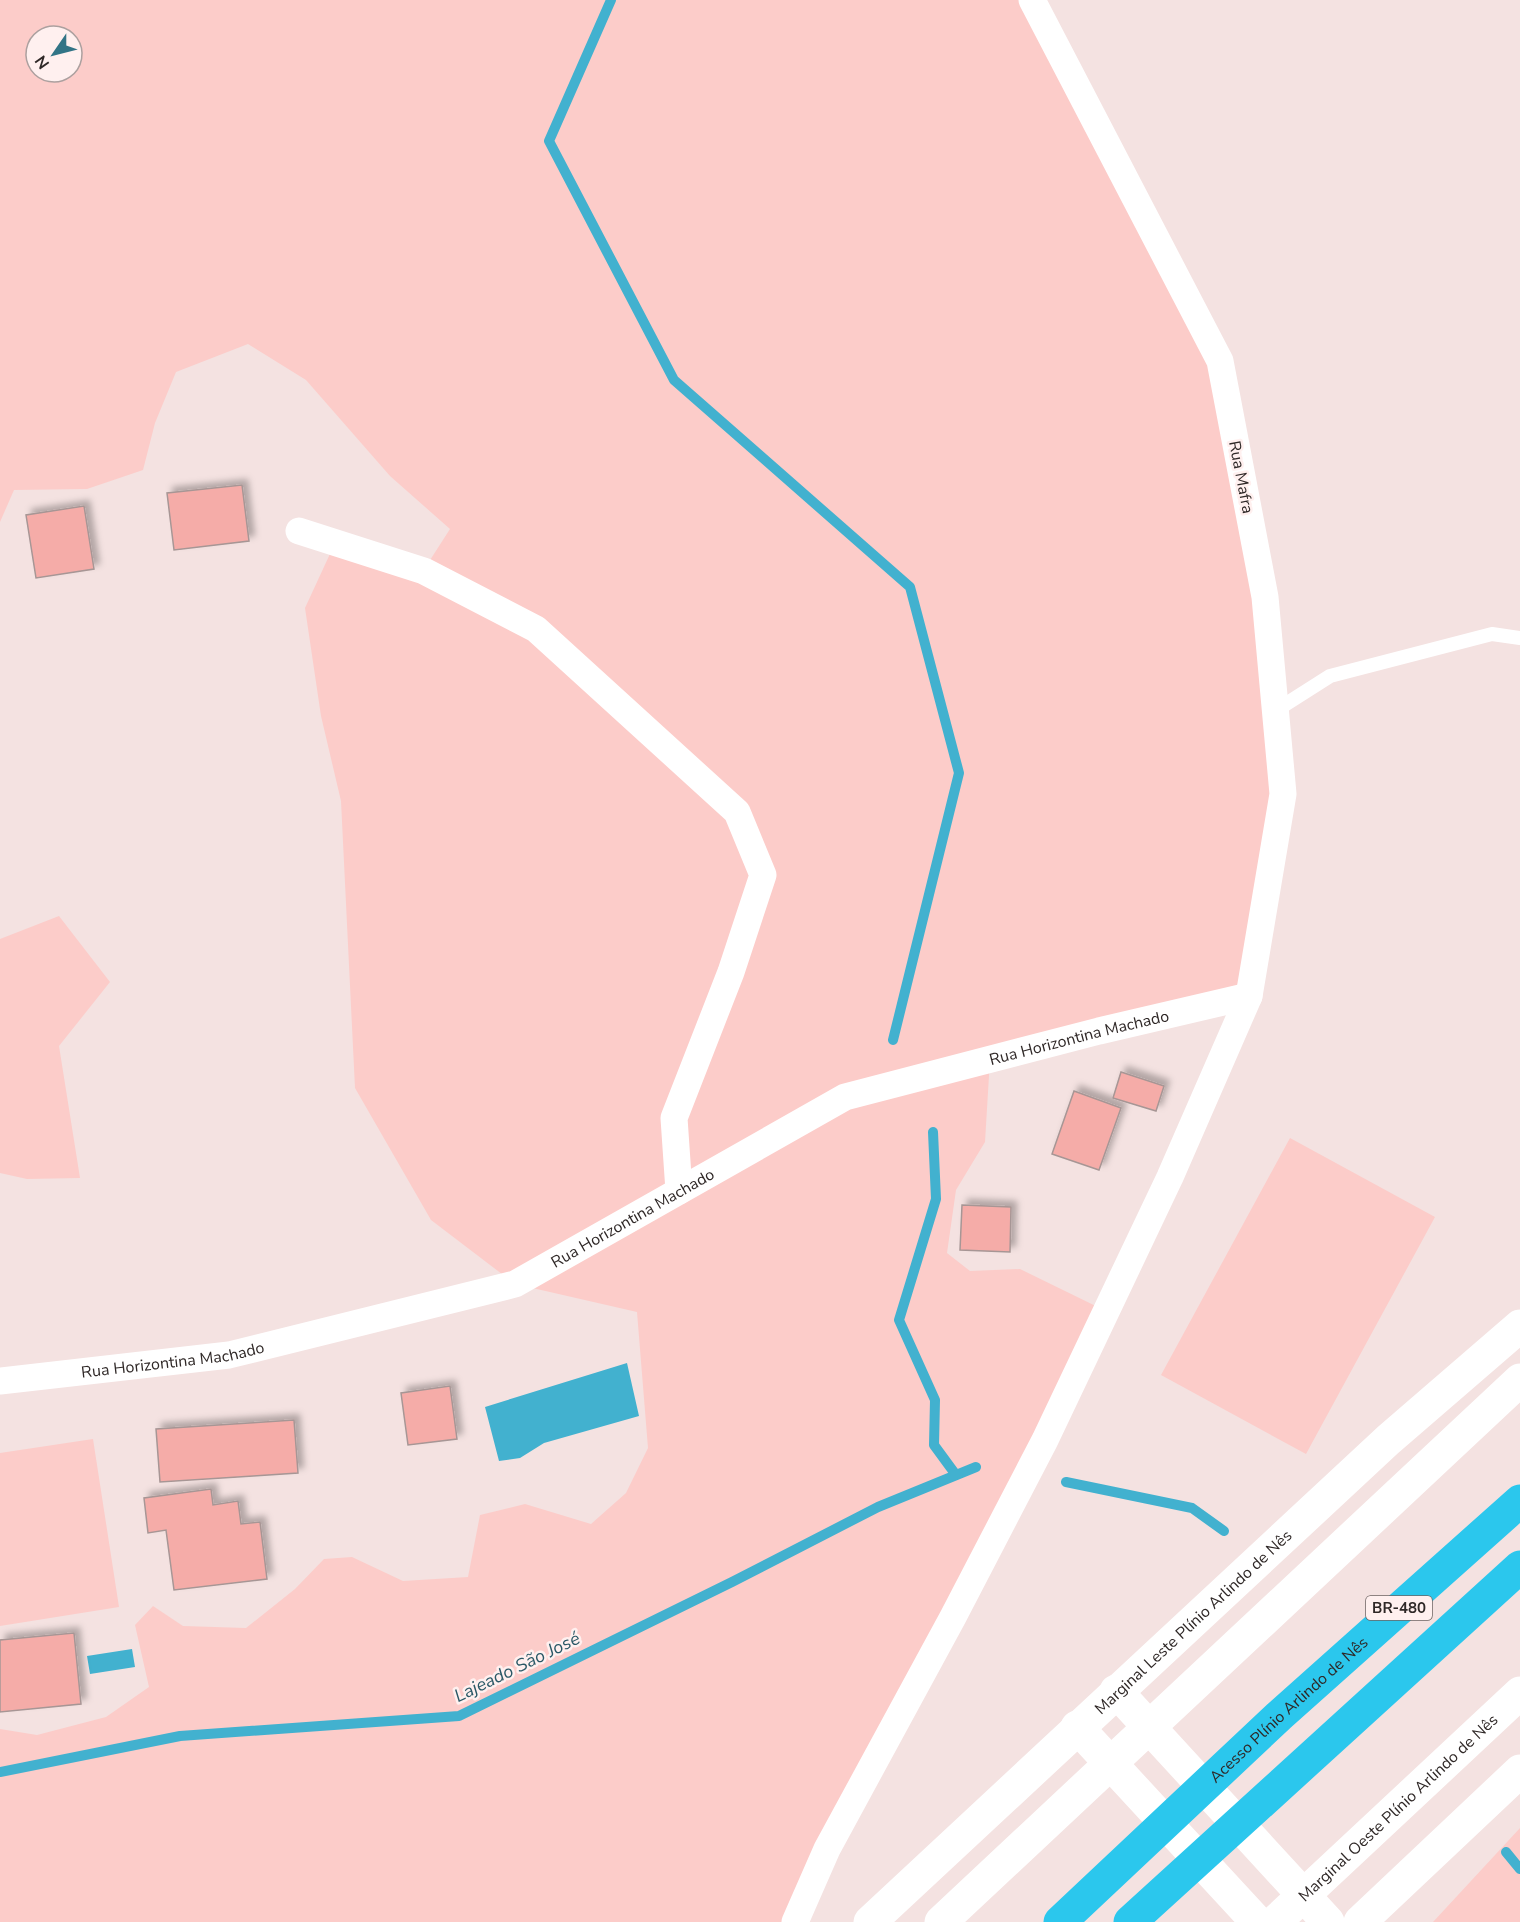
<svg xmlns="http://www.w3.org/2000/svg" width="1520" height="1922" font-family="'Nunito Sans',sans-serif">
<defs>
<filter id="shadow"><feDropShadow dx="5.5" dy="-5.5" stdDeviation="3" flood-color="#0004"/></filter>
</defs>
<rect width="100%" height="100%" fill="#f4e2e1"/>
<path fill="#fcccc9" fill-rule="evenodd" d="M0,0H1032L1220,361L1283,794L1249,996L990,1059L985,1142L956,1190L947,1253L970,1271L1020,1269L1108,1312L792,1922H0V1729L37,1735L106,1717L149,1687L135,1625L153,1606L183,1626L246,1628L295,1589L324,1559L352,1557L403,1581L468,1577L480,1515L525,1504L591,1524L626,1493L648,1448L637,1312L515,1284L431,1220L355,1088L341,801L321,716L305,608L335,543L423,571L450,529L390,476L306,380L248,344L176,372L155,423L143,470L87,489L14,490L0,522ZM36,36H72V72H36Z
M59,916L110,982L59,1046L80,1178L27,1179L0,1173V939Z
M1290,1138L1435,1217L1306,1454L1161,1375Z
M93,1439L119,1607L0,1626V1453Z
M1520,1828V1922H1433Z"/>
<path fill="#42b1cf" d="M627,1363L639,1416L544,1443L520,1458L499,1461L485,1407Z
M132,1649L135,1667L90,1674L87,1656Z"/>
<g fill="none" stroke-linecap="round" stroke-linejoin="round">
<path stroke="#42b1cf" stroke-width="10" d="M611,0L549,141L674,380L910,587L959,773L893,1040
M933,1132L936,1199L899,1320L935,1400L934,1445L956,1475
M1066,1482L1192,1508L1224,1531
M0,1772L180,1736L459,1716L732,1582L878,1507L976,1467
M1506,1852L1520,1869"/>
</g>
<path fill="#f5aca8" stroke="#a79695" stroke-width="1.5" filter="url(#shadow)" d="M242,485L249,541L174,550L167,493Z
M84,506L94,569L36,578L26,515Z
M1121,1072L1164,1086L1156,1111L1113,1098Z
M1074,1091L1121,1108L1099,1170L1052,1154Z
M962,1205L1011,1207L1010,1252L960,1250Z
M450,1386L457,1439L408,1445L401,1393Z
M294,1420L298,1473L160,1482L156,1429Z
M211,1489L213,1505L238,1501L241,1524L260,1522L267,1579L174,1590L166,1530L148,1533L144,1498Z
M74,1633L81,1704L0,1712V1640Z"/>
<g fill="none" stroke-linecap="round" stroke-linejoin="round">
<path stroke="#fff" stroke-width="14" d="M1275,711L1330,676L1492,634L1520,638"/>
<g stroke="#fff" stroke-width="27">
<path d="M299,531L424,571L536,629L737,812L763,875L731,972L674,1118L679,1191"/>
<path id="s1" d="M0,1381L229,1355L515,1284L845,1097L1099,1031L1249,996"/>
<path d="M795,1922L827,1849L953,1617L1045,1440L1170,1177L1249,996L1283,794L1265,597L1220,361L1032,0"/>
</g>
<g stroke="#fff" stroke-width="33">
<path d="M1116,1691L1328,1922"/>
<path d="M1077,1727L1257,1922"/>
<path id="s2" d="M870,1922L1388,1440L1520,1326"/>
<path d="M941,1922L1520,1380"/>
<path id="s3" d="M1275,1922L1520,1693"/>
<path d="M1360,1922L1520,1771"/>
</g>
<g stroke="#2bc7ed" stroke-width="33">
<path id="s4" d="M1060,1922L1279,1716L1520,1501"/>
<path d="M1130,1922L1520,1567"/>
</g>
</g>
<g text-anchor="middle" stroke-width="5" stroke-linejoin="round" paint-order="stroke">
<rect fill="#fff0ef" stroke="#6d6463" stroke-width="1.5" x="1366" y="1596" width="66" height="24" rx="4.5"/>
<g font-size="15" font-weight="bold" fill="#2f2827">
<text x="1399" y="1613">BR-480</text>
</g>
<g font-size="16" fill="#2f2827" stroke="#fff0ef">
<text transform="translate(1242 477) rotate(79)" y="6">Rua Mafra</text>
<text dy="6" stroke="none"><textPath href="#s1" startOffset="1146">Rua Horizontina Machado</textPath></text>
<text dy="6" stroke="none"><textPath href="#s1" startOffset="660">Rua Horizontina Machado</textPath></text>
<text dy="6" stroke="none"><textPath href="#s1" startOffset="174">Rua Horizontina Machado</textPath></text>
<text dy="6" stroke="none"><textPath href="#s2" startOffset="441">Marginal Leste Plínio Arlindo de Nês</textPath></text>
<text dy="6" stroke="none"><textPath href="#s4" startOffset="312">Acesso Plínio Arlindo de Nês</textPath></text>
<text dy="6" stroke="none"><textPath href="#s3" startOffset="168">Marginal Oeste Plínio Arlindo de Nês</textPath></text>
</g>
<g font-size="18" font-style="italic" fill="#2a5866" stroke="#fff0ef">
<text transform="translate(517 1667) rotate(-26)" y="6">Lajeado São José</text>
</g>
</g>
<g transform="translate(54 54) rotate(235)"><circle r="28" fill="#fff0ef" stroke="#aca09f" stroke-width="1.5"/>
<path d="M0-4.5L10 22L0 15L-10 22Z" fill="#327486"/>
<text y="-9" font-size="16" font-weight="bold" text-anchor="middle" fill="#2f2827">N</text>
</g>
</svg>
